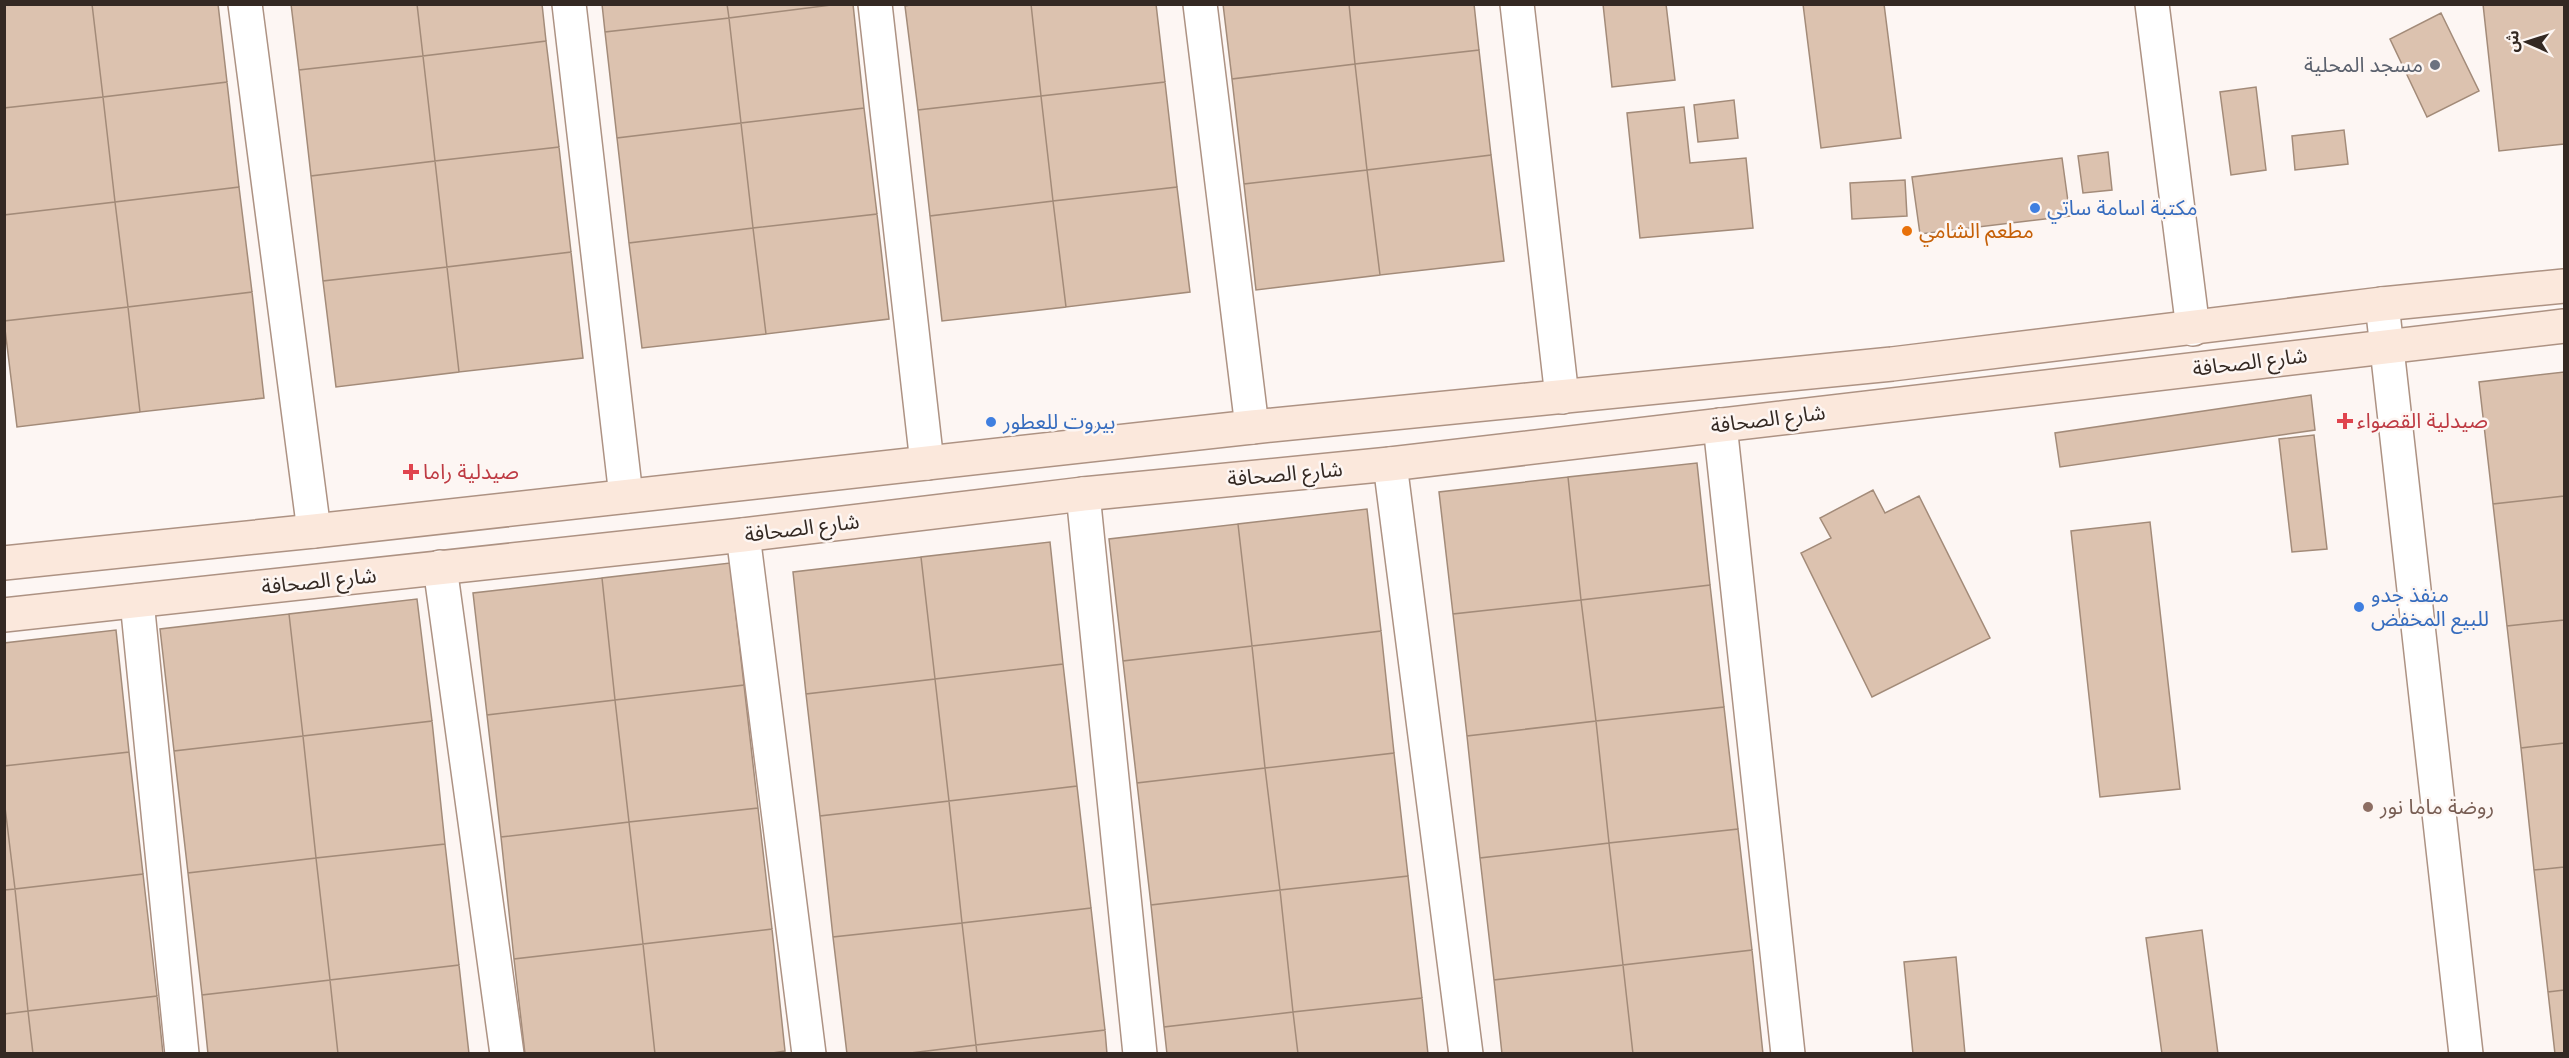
<svg xmlns="http://www.w3.org/2000/svg" width="2569" height="1058" font-family="Figtree,'Noto Sans Arabic',sans-serif">
<rect width="100%" height="100%" fill="#fdf6f3"/>
<path fill="#dcc2af" stroke="#a38b79" stroke-width="1.5" d="M4,4H92L103,97L4,108Z
M92,4H218L227,82L103,97Z
M291,4H417L423,56L299,70Z
M417,4H542L546,41L423,56Z
M602,4H727L729,18L605,32Z
M727,4H839L729,18Z
M839,4H853L864,108L741,123L729,18Z
M915,4H1031L1041,96L918,110L905,6Z
M1031,4H1156L1165,82L1041,96Z
M1223,4H1349L1355,64L1232,79Z
M1349,4H1474L1479,50L1355,64Z
M1603,4H1666L1675,80L1612,87Z
M1803,4H1884L1901,138L1821,148Z
M2483,4H2564V144L2499,151Z
M2441,13L2479,91L2427,117L2390,39Z
M729,18L741,123L617,138L605,32Z
M546,41L559,147L435,161L423,56Z
M1479,50L1491,155L1367,170L1355,64Z
M423,56L435,161L311,176L299,70Z
M1355,64L1367,170L1244,184L1232,79Z
M227,82L239,187L115,202L103,97Z
M1165,82L1177,187L1053,201L1041,96Z
M2256,87L2266,170L2231,175L2220,92Z
M1041,96L1053,201L930,216L918,110Z
M103,97L115,202L4,215V108Z
M1734,100L1738,138L1698,142L1694,105Z
M1684,107L1690,163L1746,158L1753,228L1640,238L1627,113Z
M864,108L877,214L753,228L741,123Z
M741,123L753,228L629,243L617,138Z
M2344,130L2348,164L2295,170L2292,136Z
M559,147L571,252L447,267L435,161Z
M2108,152L2112,190L2083,193L2078,156Z
M1491,155L1504,261L1380,275L1367,170Z
M2062,158L2070,216L1920,234L1912,177Z
M435,161L447,267L323,281L311,176Z
M1367,170L1380,275L1256,290L1244,184Z
M1905,180L1907,216L1852,219L1850,183Z
M239,187L252,292L128,307L115,202Z
M1177,187L1190,292L1066,307L1053,201Z
M1053,201L1066,307L942,321L930,216Z
M115,202L128,307L4,321V215Z
M877,214L889,319L766,334L753,228Z
M753,228L766,334L642,348L629,243Z
M571,252L583,358L459,372L447,267Z
M447,267L459,372L336,387L323,281Z
M252,292L264,398L140,412L128,307Z
M128,307L140,412L17,427L4,321Z
M2564,372V496L2493,504L2479,382Z
M2311,395L2315,430L2060,467L2055,433Z
M2314,435L2327,549L2292,552L2279,439Z
M1697,463L1710,585L1581,600L1568,477Z
M1568,477L1581,600L1453,614L1439,492Z
M1873,490L1885,513L1919,496L1990,638L1872,697L1801,553L1831,538L1820,518Z
M2564,496V620L2507,626L2493,504Z
M1367,509L1381,631L1252,646L1238,524Z
M2150,522L2180,789L2100,797L2071,531Z
M1238,524L1252,646L1123,661L1109,539Z
M1050,542L1063,664L935,679L921,557Z
M921,557L935,679L806,694L793,572Z
M730,563L744,685L615,700L602,578Z
M602,578L615,700L487,715L473,593Z
M1710,585L1724,707L1596,721L1581,600Z
M417,599L432,721L303,736L289,614Z
M1581,600L1596,721L1467,736L1453,614Z
M289,614L303,736L174,751L160,629Z
M2564,620V743L2521,748L2507,626Z
M116,630L129,752L4,766V643Z
M1381,631L1394,753L1265,768L1252,646Z
M1252,646L1265,768L1137,783L1123,661Z
M1063,664L1077,786L949,801L935,679Z
M935,679L949,801L820,816L806,694Z
M744,685L758,808L629,822L615,700Z
M615,700L629,822L501,837L487,715Z
M1724,707L1738,829L1609,843L1596,721Z
M432,721L445,844L316,858L303,736Z
M1596,721L1609,843L1480,858L1467,736Z
M303,736L316,858L188,873L174,751Z
M2564,743V867L2534,870L2521,748Z
M129,752L143,874L15,889L4,799V766Z
M1394,753L1408,876L1280,890L1265,768Z
M1265,768L1280,890L1151,905L1137,783Z
M1077,786L1091,908L962,923L949,801Z
M4,799L15,889L4,890Z
M949,801L962,923L833,937L820,816Z
M758,808L772,929L643,944L629,822Z
M629,822L643,944L514,959L501,837Z
M1738,829L1752,950L1623,965L1609,843Z
M1609,843L1623,965L1494,980L1480,858Z
M445,844L459,965L330,980L316,858Z
M316,858L330,980L202,995L188,873Z
M2564,867V990L2548,992L2534,870Z
M143,874L157,996L28,1011L15,889Z
M1408,876L1422,998L1293,1012L1280,890Z
M15,889L28,1011L4,1014V890Z
M1280,890L1293,1012L1164,1027L1151,905Z
M1091,908L1105,1030L976,1045L962,923Z
M962,923L976,1045L902,1054H847L833,937Z
M772,929L785,1051L766,1054H655L643,944Z
M2202,930L2218,1054H2162L2146,938Z
M643,944L655,1054H525L514,959Z
M1752,950L1763,1054H1633L1623,965Z
M1956,957L1965,1054H1913L1904,962Z
M459,965L469,1054H338L330,980Z
M1623,965L1633,1054H1502L1494,980Z
M330,980L338,1054H208L202,995Z
M2564,990V1054H2555L2548,992Z
M157,996L163,1054H33L28,1011Z
M1422,998L1428,1054H1298L1293,1012Z
M28,1011L33,1054H4V1014Z
M1293,1012L1298,1054H1167L1164,1027Z
M1105,1030L1107,1054H977L976,1045Z
M976,1045L977,1054H902Z"/>
<g fill="none" stroke-linecap="round" stroke-linejoin="round">
<g stroke="#ad9283" stroke-width="36">
<path id="street" d="M245,4L314,531
M569,4L626,496
M875,4L927,463
M1200,4L1252,427
M1517,4L1562,397
M2152,4L2193,329
M2382,304L2466,1054
M1720,425L1788,1054
M1390,464L1466,1054
M1083,494L1140,1054
M743,535L809,1054
M440,567L507,1054
M137,601L182,1054"/>
</g>
<g stroke="#ad9283" stroke-width="36">
<path id="secondary" d="M4,563L314,531L1252,427L1892,364L2382,304L2564,286
M4,615L743,535L1083,494L1390,464L2564,326"/>
</g>
<use href="#street" stroke="#fff" stroke-width="33"/>
<use href="#secondary" stroke="#fbe8dc" stroke-width="33"/>
</g>
<circle fill="#6b7280" stroke="#fdf6f3" stroke-width="2" cx="2435" cy="65" r="6"/>
<g fill="#3f7fe0" stroke="#fdf6f3" stroke-width="2">
<circle cx="2035" cy="208" r="6"/>
<circle cx="991" cy="422" r="6"/>
<circle cx="2359" cy="607" r="6"/>
</g>
<circle fill="#e8710a" stroke="#fdf6f3" stroke-width="2" cx="1907" cy="231" r="6"/>
<g fill="#e0444e" stroke="#fdf6f3" stroke-width="2">
<path d="M2342 412h6v6h6v6h-6v6h-6v-6h-6v-6h6z"/>
<path d="M408 463h6v6h6v6h-6v6h-6v-6h-6v-6h6z"/>
</g>
<circle fill="#8d6e63" stroke="#fdf6f3" stroke-width="2" cx="2368" cy="807" r="6"/>
<g text-anchor="middle" stroke-width="5" stroke-linejoin="round" paint-order="stroke">
<g font-size="21" fill="#5b616d" stroke="#fdf6f3" text-anchor="end">
<text x="2423" y="72">مسجد المحلية</text>
</g>
<g font-size="21" fill="#366cbe" stroke="#fdf6f3" text-anchor="start">
<text x="2047" y="215">مكتبة اسامة ساتي</text>
<text x="1003" y="429">بيروت للعطور</text>
<text x="2371" y="602">منفذ جدو<tspan x="2371" dy="24">للبيع المخفض</tspan></text>
</g>
<g font-size="21" fill="#c56008" stroke="#fdf6f3" text-anchor="start">
<text x="1919" y="238">مطعم الشامي</text>
</g>
<g font-size="21" fill="#342923" stroke="#fdf6f3">
<text transform="translate(2250 362) rotate(-7)" y="7">شارع الصحافة</text>
<text transform="translate(1768 419) rotate(-7)" y="7">شارع الصحافة</text>
<text transform="translate(1285 474) rotate(-5)" y="7">شارع الصحافة</text>
<text transform="translate(802 528) rotate(-7)" y="7">شارع الصحافة</text>
<text transform="translate(319 581) rotate(-6)" y="7">شارع الصحافة</text>
</g>
<g font-size="21" fill="#be3a42" stroke="#fdf6f3" text-anchor="start">
<text x="2357" y="428">صيدلية القصواء</text>
<text x="423" y="479">صيدلية راما</text>
</g>
<g font-size="21" fill="#785e54" stroke="#fdf6f3" text-anchor="start">
<text x="2380" y="814">روضة ماما نور</text>
</g>
</g>
<rect width="2569" height="1058" fill="none" stroke="#342923" stroke-width="12"/>
<g transform="translate(2527 42) rotate(273)" stroke="#fdf6f3" stroke-width="4.5" paint-order="stroke">
<path d="M0-4.5L10 22L0 15L-10 22Z" fill="#342923"/>
<text y="-9" font-size="16" font-weight="bold" text-anchor="middle" fill="#342923">ش</text>
</g>
</svg>
